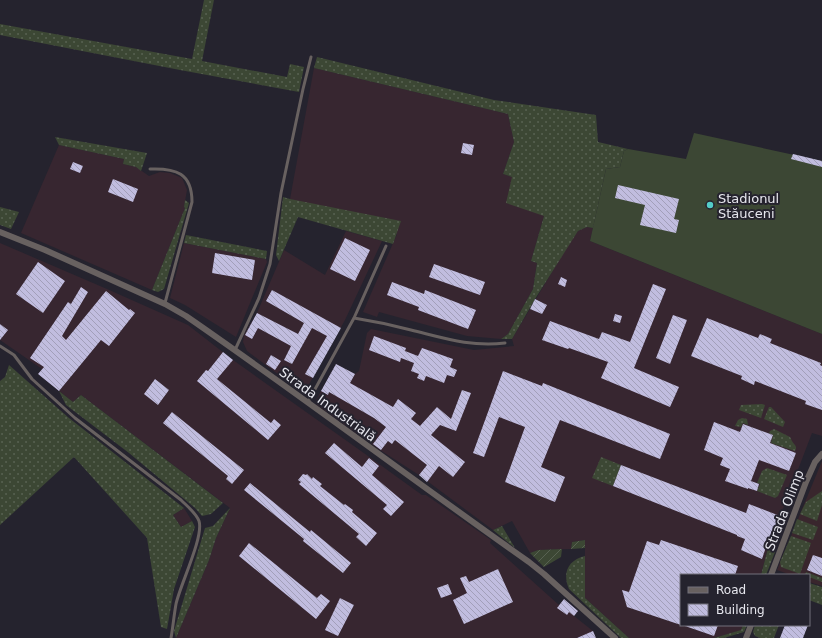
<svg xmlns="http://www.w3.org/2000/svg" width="822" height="638" font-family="'DejaVu Sans',sans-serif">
<defs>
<pattern id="grass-dots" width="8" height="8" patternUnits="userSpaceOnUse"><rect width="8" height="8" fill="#3c4734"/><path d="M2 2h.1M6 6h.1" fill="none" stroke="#586252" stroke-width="1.8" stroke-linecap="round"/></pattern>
<pattern id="garden-furrows" width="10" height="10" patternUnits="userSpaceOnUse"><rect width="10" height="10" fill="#3c4734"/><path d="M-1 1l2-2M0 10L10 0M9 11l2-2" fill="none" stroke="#586252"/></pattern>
<pattern id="building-back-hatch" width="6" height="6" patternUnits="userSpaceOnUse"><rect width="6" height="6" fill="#c1bddf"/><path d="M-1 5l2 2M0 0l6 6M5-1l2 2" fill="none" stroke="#a29fb9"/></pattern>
</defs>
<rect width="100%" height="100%" fill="#25232e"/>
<path fill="#372630" d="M314,68L508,114L514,142L503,174L512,177L544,216L531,261L537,263L533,289L508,334L501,339L467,336L379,312L377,317L363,312L397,234L290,199Z
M59,145L124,159L123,164L136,167L149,176L160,172L170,173L182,178L187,190L184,207L185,208L152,290L21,233Z
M587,227L593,228L590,241L822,334V436L812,433L768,548L761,575H681V625H743L742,630L714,638H629L585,598V540L572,542L571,549L538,550L530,553L512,521L493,530L419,475L380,450L317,405L316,400L336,364L355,374L359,371L367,333L371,329L474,350L514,346L512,339L568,245L578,231Z
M346,231L382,241L345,320L307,388L298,389L247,351L243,342L244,335L257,313L284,250L325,275Z
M0,243L107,289L188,325L233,360L368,456L422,495H426L491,540L490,543L559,605L564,599L578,611L574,616L593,631L596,638H176L209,560L216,538L230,508L81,395L73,402L59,391L38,374L42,369L0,340Z
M184,243L266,259L267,262L236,337L185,305L170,298Z
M184,508L192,521L181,527L173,515Z"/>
<path fill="#39262d" d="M822,461V586L809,582V575H791L777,570Z"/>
<path fill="url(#grass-dots)" d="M204,0H214L202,61L287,77L290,64L304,67L299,92L180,70L0,35V24L192,59Z
M317,57L494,100L596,115L598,142L628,149L624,151L620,167L606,169L593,228L587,227L578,231L535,299L512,339H501L508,334L533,289L537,263L531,261L544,216L506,203L512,177L503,174L514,142L508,114L314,68Z
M55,137L147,153L141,171L136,167L123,164L124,159L59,145Z
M283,197L290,199L401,221L393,244L298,217L279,261L276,255Z
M185,200L189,203L164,289L158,292L152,290L185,208L184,207Z
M0,207L19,212L11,229L0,225Z
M186,235L267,251L266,259L184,243Z
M9,365L69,418L184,508L173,515L181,527L192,521L195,527L174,589L167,629L161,627L147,538L74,457L0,525V381L5,377Z
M59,391L73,402L81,395L223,503L211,514L202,516L195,508L129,453L66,405Z
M762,404L765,405L761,418L739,410L741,405Z
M769,407H771L785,422L783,427L764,419Z
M742,418L747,419L748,425L743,423L741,427L735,426L738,420Z
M774,429L790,437C791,438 791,440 792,441C794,445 798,446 795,451L771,443L773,435L769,433L770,431Z
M601,457L621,465L613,486L592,478Z
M767,468L787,475L778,496L775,498L757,491L760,484L757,483L762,471Z
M822,491V505L817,521L800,514L806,502Z
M230,508L216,538L209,560L176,638L174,631L205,528L213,526Z
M797,519L818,527L813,540L792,533Z
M502,526L515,548L493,530Z
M791,536L811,543L800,574L781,567L780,562Z
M768,548L775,552L766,575H761Z
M585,556V598L629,638H621L569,589C562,573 568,560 585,556Z
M806,572L822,578V582L809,577V575H805Z
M809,583L822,587V605L809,600Z
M743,625H747L744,632L724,638H714L741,630Z
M755,625H779L774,638H760L755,636L753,632Z"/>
<path fill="url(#garden-furrows)" d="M585,540V548L571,549L572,542Z
M562,549L561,557L544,567L530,553L538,550Z"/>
<path fill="#3c4734" d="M694,133L822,161V334L590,241L606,169L620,167L624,151L628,149L686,159Z"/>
<path fill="url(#building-back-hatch)" d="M463,143L474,145L472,155L461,153Z
M793,154L822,161V167L791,159Z
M73,162L83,166L80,173L70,169Z
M113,179L138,189L133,202L108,192Z
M618,185L679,199L674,219L679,220L676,233L640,225L645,205L615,198Z
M345,238L370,250L355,281L330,269Z
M215,253L255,260L252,280L212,273Z
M38,262L65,281L43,313L16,294Z
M434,264L485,282L480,295L429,277Z
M561,277L567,280L565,287L558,284Z
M392,282L424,294L425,290L476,310L468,329L418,310L419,307L387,295Z
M653,284L666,289L634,368L679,387L670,407L601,378L608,362L569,348L568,349L542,340L550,321L599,339L602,332L630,342Z
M81,287L88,292L62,336L66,340L106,291L129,310L130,309L135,313L109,346L101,340L59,391L38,374L44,367L30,358L68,302L71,304Z
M272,290L341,328L313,378L305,374L327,336L312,328L292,364L284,360L291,346L258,328L252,339L245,335L257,313L298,334L304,323L266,301Z
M535,299L547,305L542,314L530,309Z
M615,314L622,316L620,323L613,321Z
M673,315L687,320L670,364L656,358Z
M707,318L758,338L760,334L772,339L770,343L821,363L820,365L822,366V410L805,404L806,401L755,381L754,385L741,379L742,376L691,356Z
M0,324L8,330L0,340Z
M374,336L406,348L405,351L418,356L422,348L453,359L450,367L457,370L454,377L447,375L444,383L426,376L424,381L417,378L419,374L411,371L414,363L401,358L400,362L369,350Z
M223,352L233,360L217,379L271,423L274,419L281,425L268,440L197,381L206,370L208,371Z
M271,355L281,361L275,370L266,364Z
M336,364L355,374L350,383L393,407L398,399L416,413L411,419L420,426L437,407L451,419L462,390L471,393L456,431L440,425L431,435L465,462L453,477L439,466L427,482L419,475L427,465L395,440L392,444L388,441L381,450L373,444L386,427L374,418L329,392L328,395L321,391Z
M503,371L542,386L543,383L670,434L660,459L560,420L541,467L565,477L555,502L505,482L525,427L499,417L484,457L473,453Z
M155,379L169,390L158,405L144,394Z
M172,412L244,470L232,484L226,479L228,476L163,423Z
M714,422L740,432L743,424L773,435L770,443L796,453L789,471L759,460L751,481L759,484L757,491L748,488V489L725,481L730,469L720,465L723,458L704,450Z
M334,443L362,467L369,458L379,466L372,475L404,502L391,516L383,509L387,505L325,453Z
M621,465L746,513L749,504L780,516L768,548L766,547L762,559L741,550L745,539L737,536V535L613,486Z
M303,474L306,475L307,474L312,479L313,477L322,484L320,486L344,505L345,504L353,510L352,512L377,533L366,546L356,537L359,534L299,484L301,482L298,480Z
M250,483L310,532L311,530L351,563L343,573L303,541L304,539L244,490Z
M661,540L738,566L735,575H681V625L627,607L622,590L629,592L647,541L659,545Z
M249,543L317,598L321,594L330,601L316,619L239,556Z
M813,555L822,558V576L807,570Z
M498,569L513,602L464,624L453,600L467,593L460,578L466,576L469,582Z
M448,584L452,594L441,598L437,588Z
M340,598L354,605L338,636L325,630Z
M564,599L578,611L574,616L569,612L567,615L557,608Z
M685,625H718L714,636L685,626Z
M785,625H808L803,638H780Z
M593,631L596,638H577Z"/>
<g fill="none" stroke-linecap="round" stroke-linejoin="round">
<path stroke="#686160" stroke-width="3" d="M150,169C176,168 192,173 192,202L165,303
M354,318C373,321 392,325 411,330C444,338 470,347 505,343
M0,346L14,355L32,379L75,418L181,500C187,506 196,513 199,521C204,537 180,585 176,604C174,615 173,627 171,638
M235,350L259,298L270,264L281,193L303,89L311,57
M308,402L354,318L386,246"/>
<path stroke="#686160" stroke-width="6" d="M0,232L45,250L165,304L186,316C302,396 414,481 529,562L544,574L615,638
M771,575L806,482L815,462L822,454
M746,638L751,625"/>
</g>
<circle fill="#54cdc8" stroke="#25232e" stroke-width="1.5" cx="710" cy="205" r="4"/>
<g text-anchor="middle" stroke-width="4" stroke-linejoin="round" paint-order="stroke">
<g font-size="13" fill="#e6e6ed" stroke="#25232e" text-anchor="start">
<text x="718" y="203">Stadionul<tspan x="718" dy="15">Stăuceni</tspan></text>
</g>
<g font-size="13" fill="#e6e6ed" stroke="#25232e">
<text transform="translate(328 404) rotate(36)" y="5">Strada Industrială</text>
<text transform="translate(784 510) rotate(-69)" y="5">Strada Olimp</text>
</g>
</g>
<rect x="680" y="574" width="130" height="52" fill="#25232e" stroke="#72717a"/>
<rect x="688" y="587" width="20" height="6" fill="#686160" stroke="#72717a"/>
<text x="716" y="594" font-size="12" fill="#e6e6ed">Road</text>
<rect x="688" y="604" width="20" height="12" fill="url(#building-back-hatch)" stroke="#72717a"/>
<text x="716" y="614" font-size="12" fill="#e6e6ed">Building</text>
</svg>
